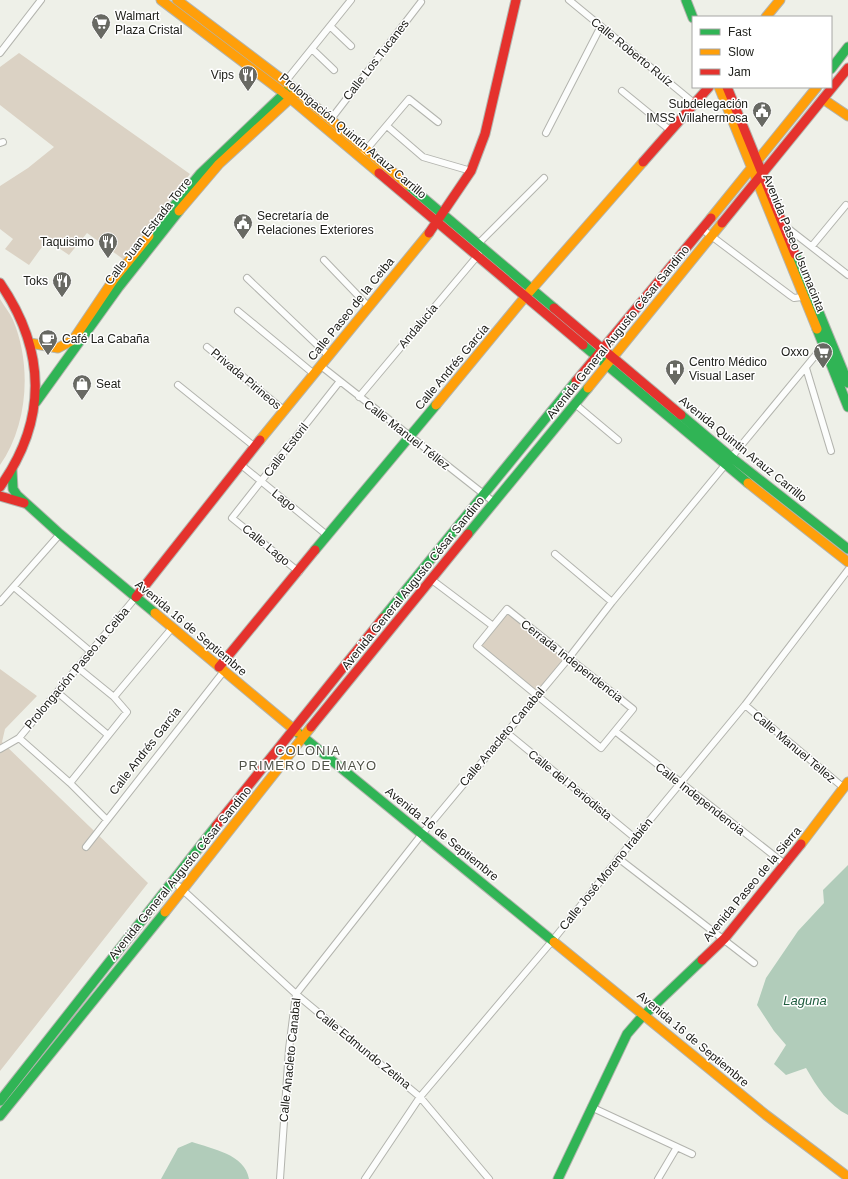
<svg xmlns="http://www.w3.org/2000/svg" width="848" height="1179" font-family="Helvetica,sans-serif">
<rect width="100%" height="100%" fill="#eef0e8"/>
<path fill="#dbd2c4" d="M19,53L190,174L123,259L87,233L69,255L47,240L29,265L5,249L13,239L0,229V186L28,168L54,147L0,105V67Z
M0,299C4,306 10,313 13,320C32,365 28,425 0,465Z
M507,609L568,659L538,694L477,646Z
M0,669L37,696L5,729L2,742L148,883L0,1071Z"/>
<path fill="#b1ccba" d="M848,865V1115C828,1105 817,1087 806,1068L786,1075L774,1064L786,1045L774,1031L757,1005L766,978L798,931L824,903L823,890Z
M192,1142C212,1149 245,1154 249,1179H161L178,1148Z"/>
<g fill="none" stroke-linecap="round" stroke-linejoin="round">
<g stroke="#b3b4ae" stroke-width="8">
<path id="street" d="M569,0L694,103
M330,26L351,46
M312,49L334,70
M0,53L41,0
M285,82L351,0
M622,91L671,131
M331,119L421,2
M387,126L423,157L471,171
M546,133L601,26
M0,143L3,142
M360,157L409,99L438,122
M785,226L848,275
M702,229L791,296L794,298L802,297
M479,243L544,178
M812,246L846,205
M324,260L369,307
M247,278L329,356
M238,311L314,374
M207,347L285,411
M321,366L495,503
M806,368L831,451
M178,385L255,447
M359,397L479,254
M575,404L618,440
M240,464L328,536
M555,554L612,602
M299,572L232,518L340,381
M432,580L493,626
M14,587L91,652
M0,602L60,534
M507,609L633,709L601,748L477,646Z
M57,692L108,735
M114,697L172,628
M745,705L844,788
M615,731L786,865
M506,732L635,838
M19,738L70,783L107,820
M0,749L19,738L136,597
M70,783L127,712L114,697L77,667
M86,847L224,671
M618,858L754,963
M173,881L296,994L420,1097L489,1179
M591,1107L692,1154
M280,1179L289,1049L296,994L422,834L568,659L612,602L824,345
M365,1179L420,1097L553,940L635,838L745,705L848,570
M658,1179L677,1147"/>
</g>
<g stroke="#b3b4ae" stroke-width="11">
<path id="fast" d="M686,0L693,18
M831,69L848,47
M408,185L554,308
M149,236L200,174L288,90
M795,254L848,383
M817,329L848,407
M583,345L748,483
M36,402L118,288L179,211
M681,415L732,458L848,549
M12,470L13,489L17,495L60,534L155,613
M468,534L588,388
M315,550L436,405
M383,618L576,381
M297,732L554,942
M0,1101L216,826
M0,1116L165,912
M558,1179L627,1034L640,1019L702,960"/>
</g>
<g stroke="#b3b4ae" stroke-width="11">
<path id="slow" d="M161,0L284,93L379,173
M177,0L292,87L408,185
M766,17L780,0
M719,87L817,329
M823,99L848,116
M179,211L219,164L294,95
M711,218L817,87
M30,343L58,348L73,340L114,279L149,236
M588,388L722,223
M436,405L525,297L643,162
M260,440L429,233
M748,483L848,562
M155,613L297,732
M801,844L848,782
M165,912L311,727
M554,942L766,1115L848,1177"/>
</g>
<g stroke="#b3b4ae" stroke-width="11">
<path id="jam" d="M727,87L795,254
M643,162L709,87
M379,173L583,345
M722,223L848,68
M429,233L471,171L485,134L516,0
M0,283C46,350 48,420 0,487
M554,308L681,415
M576,381L711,218
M0,496L24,503
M136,597L260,440
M219,667L315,550
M311,727L468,534
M216,826L383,618
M702,960L725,938L801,844"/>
</g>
<use href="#street" stroke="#fcfdfc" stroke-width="6"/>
<use href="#fast" stroke="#30b455" stroke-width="9"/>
<use href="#slow" stroke="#ff9f0a" stroke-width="9"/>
<use href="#jam" stroke="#e5322d" stroke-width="9"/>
</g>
<defs>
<g id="supermarket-pin" transform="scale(1)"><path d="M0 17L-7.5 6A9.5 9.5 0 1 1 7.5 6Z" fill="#686963" stroke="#fff"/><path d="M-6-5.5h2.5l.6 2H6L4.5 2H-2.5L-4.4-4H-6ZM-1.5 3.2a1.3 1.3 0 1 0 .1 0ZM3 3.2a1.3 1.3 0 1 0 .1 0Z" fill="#fff"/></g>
<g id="restaurant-pin" transform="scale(1)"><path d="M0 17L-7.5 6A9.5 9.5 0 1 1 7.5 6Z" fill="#686963" stroke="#fff"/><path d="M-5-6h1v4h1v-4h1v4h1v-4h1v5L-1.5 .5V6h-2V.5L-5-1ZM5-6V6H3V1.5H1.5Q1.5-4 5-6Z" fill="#fff"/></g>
<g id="civic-pin" transform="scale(1)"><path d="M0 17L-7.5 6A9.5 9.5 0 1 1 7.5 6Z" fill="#686963" stroke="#fff"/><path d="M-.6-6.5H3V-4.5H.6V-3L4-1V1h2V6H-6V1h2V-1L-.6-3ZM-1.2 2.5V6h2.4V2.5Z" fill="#fff"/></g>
<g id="cafe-pin" transform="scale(1)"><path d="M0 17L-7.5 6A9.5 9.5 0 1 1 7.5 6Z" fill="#686963" stroke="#fff"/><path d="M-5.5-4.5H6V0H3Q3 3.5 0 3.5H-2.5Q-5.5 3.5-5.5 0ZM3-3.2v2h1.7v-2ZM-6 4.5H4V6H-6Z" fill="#fff"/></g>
<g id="hospital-pin" transform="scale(1)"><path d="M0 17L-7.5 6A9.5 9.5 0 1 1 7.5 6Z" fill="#686963" stroke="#fff"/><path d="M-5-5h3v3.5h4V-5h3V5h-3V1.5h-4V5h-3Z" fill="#fff"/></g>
<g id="shop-pin" transform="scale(1)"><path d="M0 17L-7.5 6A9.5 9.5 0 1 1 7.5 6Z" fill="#686963" stroke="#fff"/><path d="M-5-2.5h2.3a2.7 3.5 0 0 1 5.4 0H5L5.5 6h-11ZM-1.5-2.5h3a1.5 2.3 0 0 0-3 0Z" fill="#fff"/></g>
</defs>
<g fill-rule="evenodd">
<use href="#supermarket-pin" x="101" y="23"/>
<use href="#restaurant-pin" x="248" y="75"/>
<use href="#civic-pin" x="762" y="111"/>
<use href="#civic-pin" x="243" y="223"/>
<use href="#restaurant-pin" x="108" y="242"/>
<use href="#restaurant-pin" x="62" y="281"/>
<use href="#cafe-pin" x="48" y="339"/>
<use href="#supermarket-pin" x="823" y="352"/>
<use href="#hospital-pin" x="675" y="369"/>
<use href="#shop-pin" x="82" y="384"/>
</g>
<g text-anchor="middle" stroke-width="3" stroke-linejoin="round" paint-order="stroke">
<g font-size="12" fill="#20211c" stroke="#fff" text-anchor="start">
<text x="115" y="20">Walmart<tspan x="115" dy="14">Plaza Cristal</tspan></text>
<text x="234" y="79" text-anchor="end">Vips</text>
<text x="748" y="108" text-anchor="end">Subdelegación<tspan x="748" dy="14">IMSS Villahermosa</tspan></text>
<text x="257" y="220">Secretaría de<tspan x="257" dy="14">Relaciones Exteriores</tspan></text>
<text x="94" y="246" text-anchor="end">Taquisimo</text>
<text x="48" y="285" text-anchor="end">Toks</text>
<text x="62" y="343">Café La Cabaña</text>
<text x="809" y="356" text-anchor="end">Oxxo</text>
<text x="689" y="366">Centro Médico<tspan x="689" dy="14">Visual Laser</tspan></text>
<text x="96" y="388">Seat</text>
</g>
<g font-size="12" fill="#20211c" stroke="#fff">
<text transform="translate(632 52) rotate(39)" y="4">Calle Roberto Ruíz</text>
<text transform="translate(376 60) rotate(-52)" y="4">Calle Los Tucanes</text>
<text transform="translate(353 136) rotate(40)" y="4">Prolongación Quintín Arauz Carrillo</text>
<text transform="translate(148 231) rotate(-52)" y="4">Calle Juan Estrada Torre</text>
<text transform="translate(794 243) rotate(68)" y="4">Avenida Paseo Usumacinta</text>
<text transform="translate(351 309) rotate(-51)" y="4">Calle Paseo de la Ceiba</text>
<text transform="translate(418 326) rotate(-50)" y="4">Andalucía</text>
<text transform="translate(618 332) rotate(-51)" y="4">Avenida General Augusto César Sandino</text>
<text transform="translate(452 367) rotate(-50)" y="4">Calle Andrés García</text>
<text transform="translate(246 379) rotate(40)" y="4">Privada Pirineos</text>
<text transform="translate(407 435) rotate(38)" y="4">Calle Manuel Téllez</text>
<text transform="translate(743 449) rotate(39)" y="4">Avenida Quintin Arauz Carrillo</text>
<text transform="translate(286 450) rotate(-52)" y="4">Calle Estoril</text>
<text transform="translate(284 500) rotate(39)" y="4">Lago</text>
<text transform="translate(266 545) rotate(39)" y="4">Calle Lago</text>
<text transform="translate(413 583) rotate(-51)" y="4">Avenida General Augusto César Sandino</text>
<text transform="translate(191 628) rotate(40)" y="4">Avenida 16 de Septiembre</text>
<text transform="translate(572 661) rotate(38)" y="4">Cerrada Independencia</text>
<text transform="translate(77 668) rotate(-50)" y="4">Prolongación Paseo la Ceiba</text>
<text transform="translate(502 737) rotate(-50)" y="4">Calle Anacleto Canabal</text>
<text transform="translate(794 747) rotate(40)" y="4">Calle Manuel Tellez</text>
<text transform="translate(145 751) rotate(-52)" y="4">Calle Andrés García</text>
<text transform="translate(570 785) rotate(39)" y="4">Calle del Periodista</text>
<text transform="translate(700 799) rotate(38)" y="4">Calle Independencia</text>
<text transform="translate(442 834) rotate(39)" y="4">Avenida 16 de Septiembre</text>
<text transform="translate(180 873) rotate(-51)" y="4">Avenida General Augusto César Sandino</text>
<text transform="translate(606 874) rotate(-51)" y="4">Calle José Moreno Irabién</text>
<text transform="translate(752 884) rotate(-50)" y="4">Avenida Paseo de la Sierra</text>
<text transform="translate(693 1039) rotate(40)" y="4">Avenida 16 de Septiembre</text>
<text transform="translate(363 1049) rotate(39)" y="4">Calle Edmundo Zetina</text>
<text transform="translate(290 1060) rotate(-84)" y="4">Calle Anacleto Canabal</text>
</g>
<g font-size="13" letter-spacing="1" fill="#505247" stroke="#fff">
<text x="308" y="755">COLONIA<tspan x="308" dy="15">PRIMERO DE MAYO</tspan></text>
</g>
<g font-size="13" font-style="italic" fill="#1f5d3f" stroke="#fff">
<text x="805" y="1005">Laguna</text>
</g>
</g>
<rect x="692" y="16" width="140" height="72" fill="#ffffff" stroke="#a6a6a4"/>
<rect x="700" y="29" width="20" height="6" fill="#30b455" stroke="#a6a6a4"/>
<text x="728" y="36" font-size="12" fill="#20211c">Fast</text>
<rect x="700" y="49" width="20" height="6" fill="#ff9f0a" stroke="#a6a6a4"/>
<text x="728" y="56" font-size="12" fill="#20211c">Slow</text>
<rect x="700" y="69" width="20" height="6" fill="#e5322d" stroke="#a6a6a4"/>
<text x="728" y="76" font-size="12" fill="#20211c">Jam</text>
</svg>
